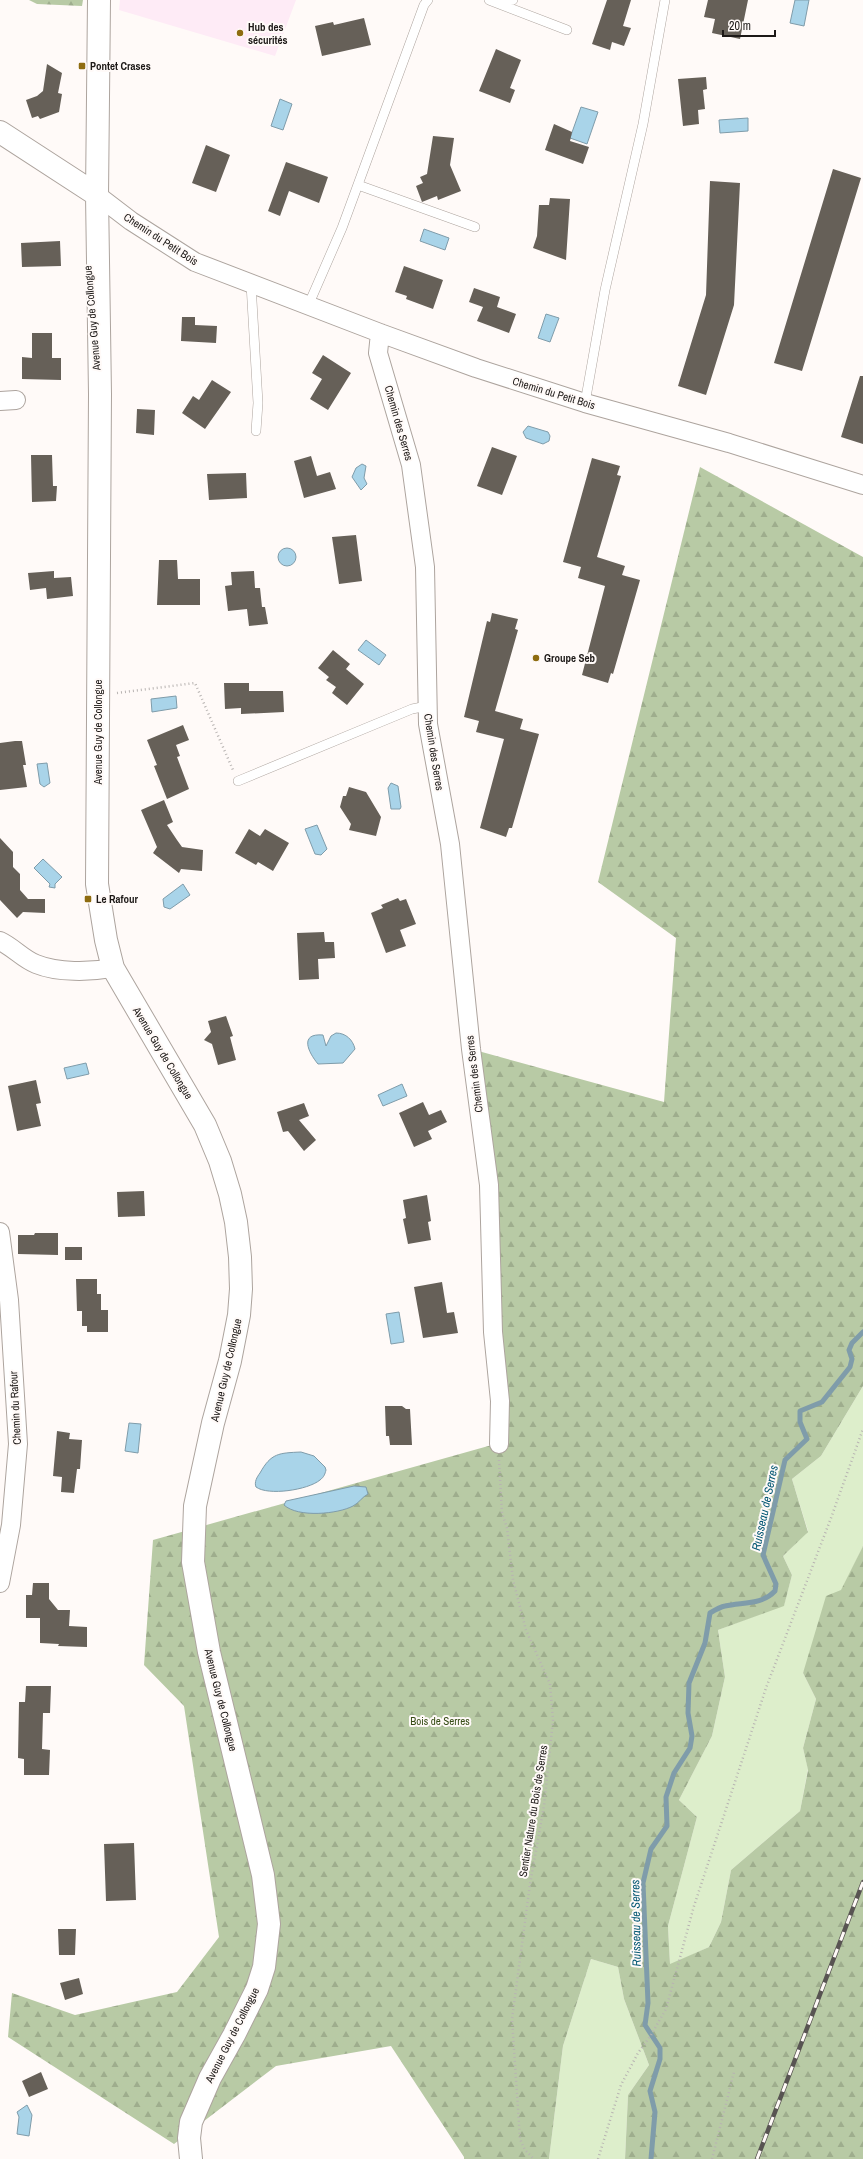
<svg xmlns="http://www.w3.org/2000/svg" width="863" height="2159" font-family="'Archivo Narrow',sans-serif">
<defs>
<pattern id="forest-firs" width="22" height="20" patternUnits="userSpaceOnUse"><rect width="22" height="20" fill="#b8caa5"/><path d="M5 1l3.5 6h-7zM16 11l3.5 6h-7z" fill="#9ead8d"/></pattern>
</defs>
<rect width="100%" height="100%" fill="#fffaf8"/>
<path fill="#feebf6" d="M120,0H296L275,56L119,10Z"/>
<path fill="#ddeecb" d="M863,1386V1546L803,1673L816,1699L803,1748L808,1769L800,1811L731,1870L721,1922L709,1947L670,1965L668,1926L697,1817L679,1800L712,1736L725,1677L718,1630L784,1605L792,1575L783,1556L808,1531L792,1479L821,1456Z
M591,1959L618,1967L624,1999L649,2065L628,2095L625,2159H549L563,2046Z"/>
<path fill="url(#forest-firs)" d="M29,0H83L82,6L37,4Z
M700,467L863,557V1386L821,1456L792,1479L808,1532L783,1556L792,1575L784,1606L718,1630L725,1677L712,1736L679,1800L697,1817L668,1926L670,1964L709,1947L721,1922L731,1870L800,1811L808,1770L803,1748L816,1699L803,1673L826,1596L841,1590L863,1546V2159H625L628,2095L649,2065L624,1999L618,1967L591,1959L563,2046L549,2159H464V2157L391,2046L276,2066L174,2144L8,2037L12,1993L75,2015L177,1992L219,1937L184,1706L144,1665L153,1540L499,1443L471,1049L664,1102L676,938L598,882Z"/>
<path fill="#a9d4e9" stroke="#7f9caa" d="M795,0H809L804,26L790,23Z
M280,99L292,104L283,130L271,126Z
M581,107L598,112L587,144L570,138Z
M748,118V131L720,133L719,120Z
M424,229L449,238L445,250L420,241Z
M546,314L559,318L550,342L538,338Z
M528,426L548,432L550,436L549,441L543,444L526,438L523,432Z
M362,464L366,466L364,478L367,484L361,490L352,477L356,468Z
M278 557a9 9 0 1 1 18 0a9 9 0 1 1-18 0Z
M366,640L386,655L379,665L358,650Z
M176,696L177,708L152,712L151,699Z
M47,763L50,783L44,787L40,784L37,764Z
M391,783L398,786L401,807L400,809H391L388,788Z
M317,825L327,849L321,855L315,854L305,829Z
M43,859L62,877L55,884V888L49,887L50,884L34,868Z
M183,884L190,895L170,909L164,907L163,899Z
M336,1033C346,1033 353,1040 355,1049L343,1063L318,1064C308,1052 299,1033 323,1035L326,1046L331,1036Z
M86,1063L89,1074L67,1079L64,1068Z
M402,1084L407,1096L383,1106L378,1095Z
M399,1312L404,1342L391,1344L386,1314Z
M129,1423L141,1424L138,1453L125,1451Z
M301,1452L314,1456L325,1467L326,1470C325,1474 324,1477 320,1480C308,1490 268,1496 256,1487C254,1482 257,1477 260,1473C271,1453 279,1453 301,1452Z
M354,1486L366,1487L368,1494C362,1497 359,1503 353,1506C338,1514 298,1518 284,1505L286,1501Z
M27,2105L32,2115L29,2136L17,2134L19,2117L17,2112Z"/>
<g fill="none" stroke-linecap="round" stroke-linejoin="round">
<path stroke="#7f9caa" stroke-width="5" d="M651,2159L655,2112L650,2091L660,2059V2048L645,2025L648,2003L643,1883L651,1849L667,1826L666,1797L674,1773L690,1748L692,1736L688,1713L689,1683L705,1643L710,1613C715,1610 720,1607 725,1606C742,1602 762,1605 775,1591L776,1584L763,1555L785,1460L807,1439L800,1422V1411L822,1402L850,1367L852,1359L849,1350L852,1343L863,1332"/>
</g>
<path fill="#666058" d="M607,0H631L623,26L631,28L624,46L612,42L610,50L592,44Z
M708,0H748L740,39L712,33L715,19L704,17Z
M364,18L371,45L322,56L315,26L333,22L334,25Z
M496,49L521,60L510,88L515,90L510,103L479,91Z
M47,64L62,73L58,93L62,94L59,112L40,119L38,116L32,118L26,100L37,96L43,91Z
M706,77L707,89L703,90L705,109L698,110L699,124L683,126L678,79Z
M554,124L572,132L570,141L589,147L583,164L545,150Z
M433,136L454,138L450,165L461,191L438,200L437,196L422,202L416,186L423,183L420,177L427,174Z
M206,145L230,155L216,192L192,183Z
M286,162L328,177L319,203L289,191L280,216L268,211Z
M833,169L861,178L802,371L774,363Z
M710,181L740,183L734,305L706,395L678,386L706,295Z
M550,198L570,199L566,260L533,248L537,236L539,205H549Z
M60,241L61,266L22,267L21,243Z
M404,266L443,280L433,309L406,299L407,296L395,292Z
M474,288L500,297L497,307L516,314L509,333L477,321L483,307L469,302Z
M182,317H195V325L217,326L216,343L181,341Z
M32,333H52V358H61V380L22,379V357L32,358Z
M323,355L351,373L328,410L310,399L322,379L312,373Z
M860,376H863V444L841,437Z
M212,380L231,392L205,429L182,413L193,396L199,400Z
M137,409L155,410L154,435L136,433Z
M492,447L517,456L502,495L477,486Z
M31,455H52L53,486H57L56,501L32,502Z
M311,456L317,476L330,472L336,489L304,498L294,461Z
M592,458L620,466L617,475L621,476L597,557L625,566L622,575L640,580L613,674L611,673L608,683L582,675L605,586L578,578L581,567L563,562Z
M246,473L247,498L209,500L207,474Z
M356,535L362,581L339,584L332,537Z
M159,560H177L178,579H200V605H157Z
M54,571V578L71,577L73,596L47,599L46,588L30,590L28,573Z
M254,571L255,588H260L262,607H265L268,624L249,626L247,609L228,611L225,586L232,585L231,572Z
M492,613L518,619L515,629L518,630L495,711L523,719L520,729L539,734L512,828H509L506,837L480,828L504,739L476,732L479,721L464,717L487,621L490,622Z
M333,650L350,664L346,669L364,684L347,705L332,693L336,687L326,680L329,677L318,668Z
M224,683H249V691H283L284,712L241,714V708L225,709Z
M183,725L189,740L176,745L180,756L177,757L189,789L167,799L154,766L157,765L147,740Z
M15,741H22L26,765H23L27,787L0,790V743Z
M349,787L366,792L381,817L376,836L349,830L351,824L340,807L343,796H346Z
M164,800L173,822L167,825L177,840L182,847L203,850L202,871L181,869L179,873L153,853L157,847L141,810Z
M249,829L260,836L265,829L289,843L273,871L258,862L256,865L235,853Z
M0,838L13,852V867L20,874V890L28,899H45V913L23,912L17,918L0,900Z
M398,898L400,901L406,899L416,924L400,930L406,946L386,953L371,913L383,908L381,905Z
M324,932L325,942H334L335,958L318,959L319,979L299,980L297,933Z
M226,1016L233,1036L230,1037L236,1060L218,1065L212,1044L204,1040L211,1032L208,1021Z
M36,1080L41,1103L36,1104L41,1126L17,1131L8,1086Z
M423,1102L429,1115L441,1110L447,1122L428,1131L432,1139L414,1147L399,1113Z
M304,1103L309,1116L299,1120L316,1140L304,1151L288,1131L283,1132L277,1112Z
M144,1191L145,1216L118,1217L117,1192Z
M427,1195L431,1221L428,1222L431,1240L408,1244L403,1219L406,1218L403,1200Z
M35,1233H58V1255L18,1254V1235H34Z
M65,1247H82V1260H65Z
M76,1279H97V1294H101V1310H108V1332H87V1326H82V1311H77Z
M442,1282L447,1313L454,1312L458,1333L423,1338L414,1287Z
M385,1406H402L406,1409H410L412,1445H390L389,1436H386Z
M57,1431L70,1433L69,1439L82,1440L80,1469H77L74,1493L61,1492L62,1477L53,1476Z
M33,1583H49V1599L58,1610H70L69,1626L87,1627V1647L58,1646L59,1644L40,1643V1618H26V1595H32Z
M26,1686H51L50,1713H43L42,1749L50,1750L49,1775H24V1759L18,1758L19,1702H25Z
M134,1843L136,1900L106,1901L104,1844Z
M58,1929H76L75,1955H59Z
M79,1978L83,1994L65,2000L60,1983Z
M41,2072L48,2089L29,2097L22,2081Z"/>
<g fill="none" stroke-linecap="round" stroke-linejoin="round">
<g stroke="#ada49e" stroke-width="10">
<path id="lane" d="M489,0L567,30
M496,2L513,0
M358,185L475,227
M251,284L258,403L256,431
M308,306L342,228L424,5L428,0
M585,403L605,290L643,124L665,0
M238,781L412,709L427,706"/>
</g>
<g stroke="#ada49e" stroke-width="20">
<path id="street" d="M97,195L131,221L195,262L380,333L476,368L585,403L729,443L863,485
M380,333L378,353L411,465L425,567L428,724L450,844L471,1049L489,1185L493,1332L500,1401L499,1444
M0,401L16,400
M0,941C13,947 23,959 36,964C58,973 90,972 113,968
M0,1232L9,1300L18,1444L11,1525L0,1583"/>
</g>
<g stroke="#ada49e" stroke-width="24">
<path id="secondary" d="M99,0L97,195L100,394L97,884L106,940L113,968L205,1125L220,1161L230,1194L236,1222L240,1257L241,1289L239,1315L230,1361L213,1423L195,1506L193,1562L209,1652L263,1875L269,1924L264,1967L257,1989L234,2035L210,2078L191,2122L189,2138L191,2159
M0,132L97,195"/>
</g>
<path stroke="#b8b4b2" stroke-width="2.5" stroke-dasharray="1 3" stroke-linecap="butt" d="M117,693L195,683L233,770
M499,1460L502,1513L507,1528L513,1580L526,1630L550,1684L553,1720L544,1806L530,1884L512,2019L520,2139L525,2150L534,2159
M598,2159L621,2085L638,2053L651,2035L666,2009L694,1906L766,1688L831,1518L863,1429
M712,2159L734,2072"/>
<use href="#lane" stroke="#fff" stroke-width="9"/>
<use href="#street" stroke="#fff" stroke-width="18"/>
<use href="#secondary" stroke="#fff" stroke-width="22"/>
<g stroke="#585452" stroke-width="4.5">
<path id="rail" d="M757,2159L863,1882"/>
</g>
<use href="#rail" stroke="#fffaf8" stroke-width="3" stroke-dasharray="9" stroke-linecap="butt"/>
</g>
<g fill="#8e6c10" stroke="#fffaf8" stroke-width="1.5">
<circle cx="240" cy="33" r="4"/>
<rect x="78" y="62" width="8" height="8" rx="2"/>
<circle cx="536" cy="658" r="4"/>
<rect x="84" y="895" width="8" height="8" rx="2"/>
</g>
<g text-anchor="middle" stroke-width="4" stroke-linejoin="round" paint-order="stroke">
<g font-size="11" font-weight="bold" fill="#1d1917" stroke="#fffaf8" text-anchor="start">
<text x="248" y="31">Hub des<tspan x="248" dy="13">sécurités</tspan></text>
<text x="90" y="70">Pontet Crases</text>
<text x="544" y="662">Groupe Seb</text>
<text x="96" y="903">Le Rafour</text>
</g>
<g font-size="11" fill="#1d1917" stroke="#fffaf8">
<text transform="translate(161 239) rotate(33)" y="4">Chemin du Petit Bois</text>
<text transform="translate(92 318) rotate(-95)" y="4">Avenue Guy de Collongue</text>
<text transform="translate(554 393) rotate(17)" y="4">Chemin du Petit Bois</text>
<text transform="translate(399 423) rotate(74)" y="4">Chemin des Serres</text>
<text transform="translate(98 732) rotate(-90)" y="4">Avenue Guy de Collongue</text>
<text transform="translate(434 752) rotate(81)" y="4">Chemin des Serres</text>
<text transform="translate(163 1053) rotate(59)" y="4">Avenue Guy de Collongue</text>
<text transform="translate(474 1074) rotate(-97)" y="4">Chemin des Serres</text>
<text transform="translate(226 1370) rotate(-77)" y="4">Avenue Guy de Collongue</text>
<text transform="translate(15 1408) rotate(-93)" y="4">Chemin du Rafour</text>
<text transform="translate(221 1700) rotate(76)" y="4">Avenue Guy de Collongue</text>
<text transform="translate(533 1811) rotate(-81)" y="4">Sentier Nature du Bois de Serres</text>
<text transform="translate(232 2035) rotate(-63)" y="4">Avenue Guy de Collongue</text>
</g>
<g font-size="11" fill="#374d16" stroke="#fffaf8">
<text x="440" y="1725">Bois de Serres</text>
</g>
<g font-size="12" font-style="italic" fill="#045874" stroke="#fffaf8">
<text transform="translate(765 1508) rotate(-78)" y="4">Ruisseau de Serres</text>
<text transform="translate(636 1923) rotate(-91)" y="4">Ruisseau de Serres</text>
</g>
</g>
<path d="M723 30v6h52v-6" fill="none" stroke="#1d1917" stroke-width="2"/>
<text x="729" y="30" font-size="12" fill="#1d1917" stroke="#fffaf8" stroke-width="3" paint-order="stroke">20 m</text>
</svg>
